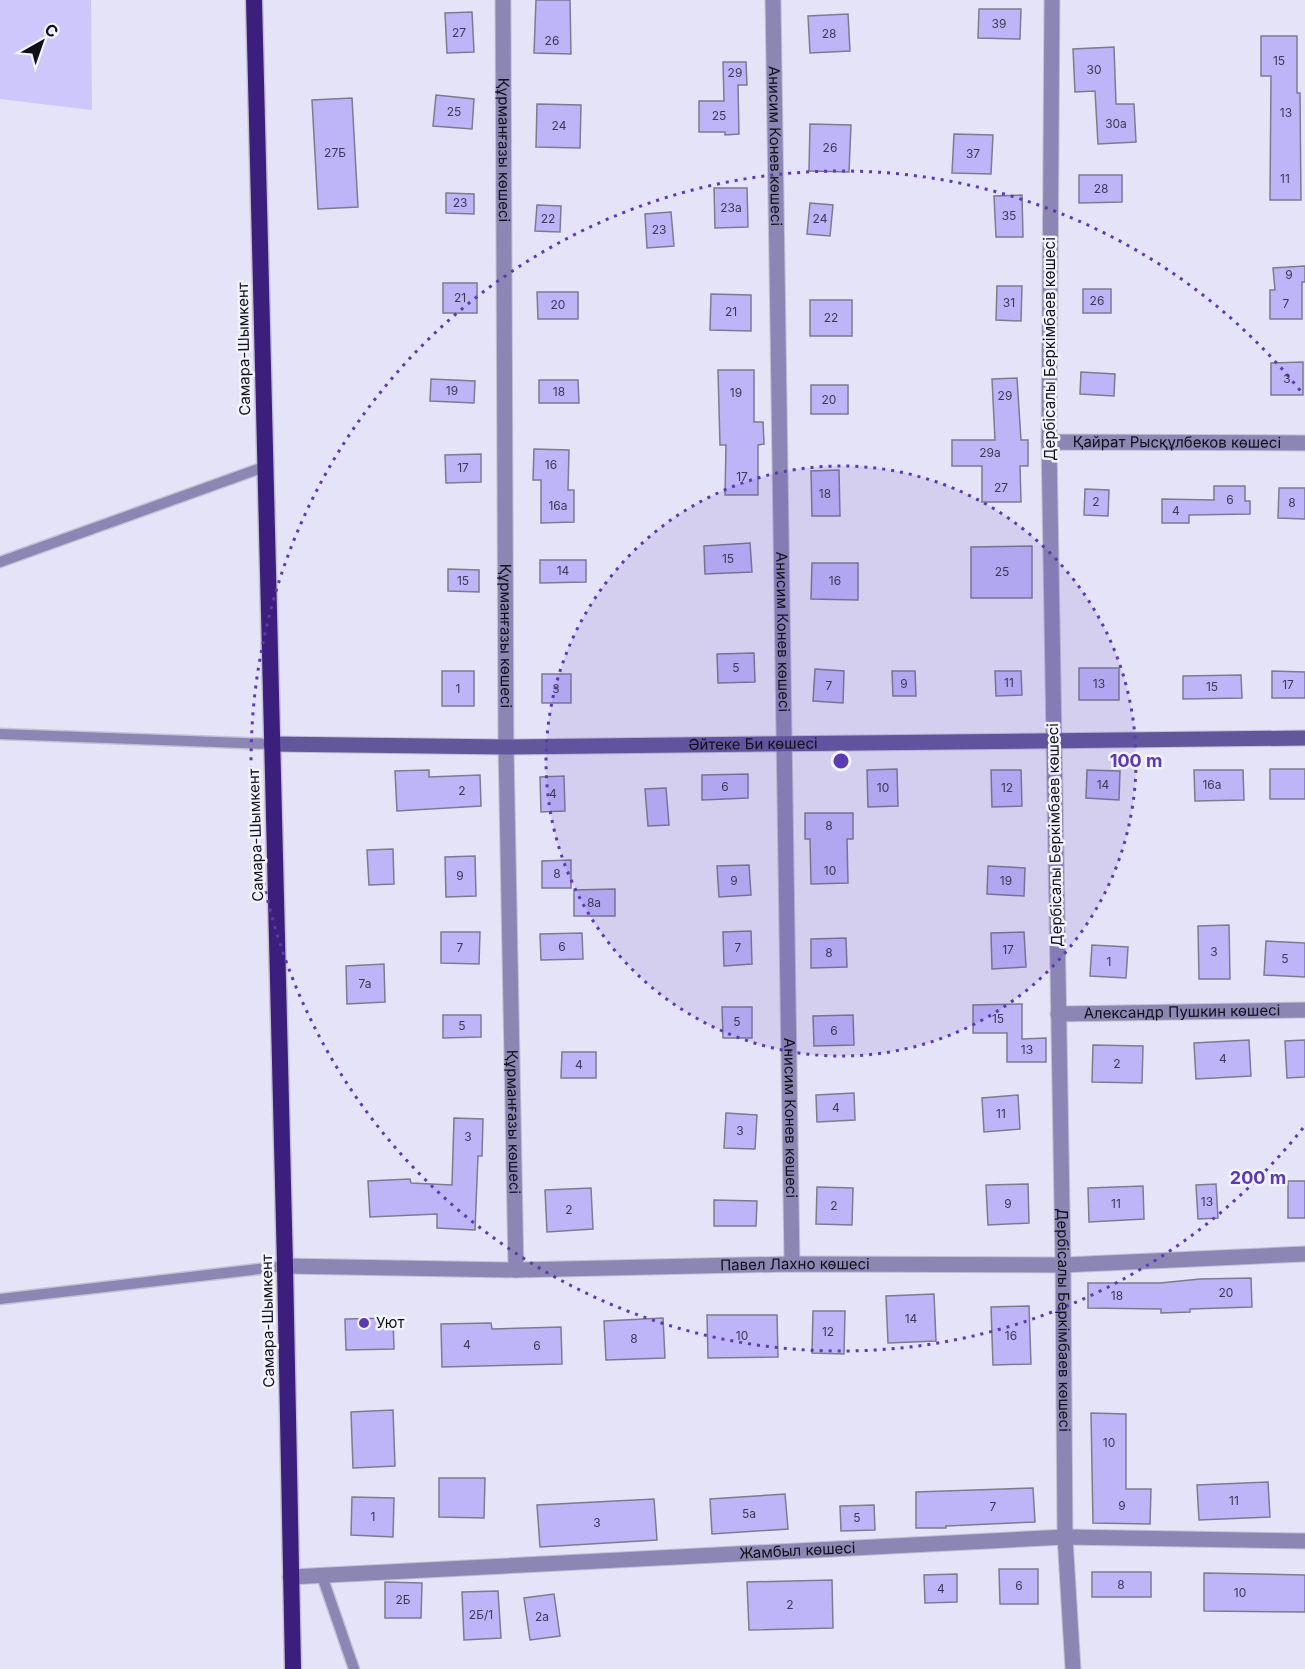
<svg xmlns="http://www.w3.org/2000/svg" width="1305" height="1669" font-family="Inter,sans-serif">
<rect width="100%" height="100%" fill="#e5e3f8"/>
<path fill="#cdc7fb" d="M0,0H91L92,110L0,99Z"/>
<path fill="#beb5f9" stroke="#7d7b8e" stroke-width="1.5" d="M536,0H570L571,54L534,53Z
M979,9H1021L1020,39L978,38Z
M472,12L474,52L447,53L445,13Z
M848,14L850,51L810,53L808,16Z
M1261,36H1297V93H1300L1301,200H1270L1271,76H1261Z
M1114,47L1116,104H1134L1136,142L1098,144L1095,91L1075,92L1073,49Z
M723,62H746L747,85H738L739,134L725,135V132H699V101H724Z
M436,95L474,99L472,129L433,126Z
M352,98L358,207L318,209L312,100Z
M537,104L581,105L580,148L536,147Z
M810,124L851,125L849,172L809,171Z
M954,134L993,135L991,174L952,173Z
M1079,175H1122V202L1079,203Z
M714,188H747L748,227L715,228Z
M446,193L474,194V214L446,213Z
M1022,195L1023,237H996L994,196Z
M810,203L833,205L830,236L807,234Z
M537,205L561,206L560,232L535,231Z
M671,212L674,246L647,248L645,214Z
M1305,266V282H1302V319H1270V290H1275L1273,268Z
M443,283H477V313H443Z
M997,286H1022L1021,321L996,320Z
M1083,289H1111V313H1083Z
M537,292H578V319H538Z
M711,294L751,295V331L710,330Z
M810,300H852V336H810Z
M1303,362V395H1271V363Z
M718,370H754V422H763L764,444L758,445V495H725L726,445H720Z
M1081,372L1115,374L1114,396L1080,394Z
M1017,378L1021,440H1028V466H1020L1021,502H982V466H952V440H995L992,379Z
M431,379L475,381L474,403L430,401Z
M539,380H578L579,403H539Z
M811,385H848V414H811Z
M534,449L569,450L568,490H574V522L541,523V480H533Z
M481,454V482L446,483L445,455Z
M839,470L840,516H812L811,471Z
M1214,486H1245V501H1250V514L1189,515V523H1162V499L1214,500Z
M1279,488H1305V519L1278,518Z
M1085,489L1109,490L1108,516L1084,515Z
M750,543L752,572L705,574L704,546Z
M1032,546V598H971V547Z
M540,560H586V582L540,583Z
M812,563H858V600L811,599Z
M448,569L479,570V592L448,591Z
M754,653L755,682L718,683L717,654Z
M1079,668H1119V700H1079Z
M815,669L844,671L843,703L813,701Z
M442,671H474V706H442Z
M892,671H915L916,696H893Z
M995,671H1021L1022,695L996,696Z
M1272,671L1305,672V698H1272Z
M542,674H571V703H542Z
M1241,675L1242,698L1183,699V676Z
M897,769L898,806L868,807L867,770Z
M1270,769H1305V799H1270Z
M429,770V777L480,775L481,806L397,811L395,771Z
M991,770H1021L1022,806L992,807Z
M1087,770L1120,771L1119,800L1086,798Z
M1194,770H1243L1244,800L1195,801Z
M748,774V798L702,800V775Z
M564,776L565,811L541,812L540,777Z
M666,788L669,825L648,826L645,789Z
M805,813H853V839H847L848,883L811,884L810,839H805Z
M393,849L394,884L369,885L367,850Z
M475,856L476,896L446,897L445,857Z
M571,860V888H542V861Z
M749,865L751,895L719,897L717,866Z
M988,866L1025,868L1024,896L987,894Z
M615,889V916H574V890Z
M1229,925L1230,979H1199L1198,926Z
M751,931L752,964L724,966L723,932Z
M441,932H480L479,964L441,963Z
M1024,932L1026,967L992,969L991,933Z
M582,933L583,959L541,960L540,934Z
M846,938L847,967L811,968V939Z
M1266,941L1305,943V977L1264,975Z
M1092,945L1128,947L1126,978L1090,976Z
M384,964L385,1002L347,1004L346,966Z
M1022,1004V1039L1046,1038V1062H1007V1033H973V1005Z
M722,1007H752V1038H723Z
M443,1015H481V1037L443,1038Z
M853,1015L854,1045L814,1046L813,1016Z
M1249,1040L1251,1076L1196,1079L1194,1043Z
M1305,1040V1077L1287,1078L1285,1041Z
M1093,1045L1143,1046L1142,1083L1092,1082Z
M562,1052H596V1078H561Z
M854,1093L855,1120L817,1122L816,1095Z
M1018,1095L1020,1129L984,1132L982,1098Z
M726,1113L757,1115L755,1149L724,1148Z
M454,1118L483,1119L482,1156H478L475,1230L437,1228V1214L370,1217L368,1181L410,1179L411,1183L452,1185Z
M1288,1181H1305V1218H1288Z
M1028,1184L1029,1223L988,1225L986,1185Z
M1216,1184L1218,1218L1198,1219L1196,1185Z
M1143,1186L1144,1219L1089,1222L1088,1188Z
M817,1187L853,1188L852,1225L816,1224Z
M591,1188L593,1229L547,1232L545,1190Z
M714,1200L757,1201L756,1226H714Z
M1251,1278L1252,1307L1190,1309V1312L1161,1313V1309L1088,1308V1283H1160L1200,1279Z
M934,1294L936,1341L888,1343L886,1296Z
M1029,1306L1031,1364L993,1365L991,1307Z
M813,1311H845L844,1354L812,1353Z
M707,1315H777L778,1357L708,1358Z
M393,1318L394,1349L346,1350L345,1319Z
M663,1318L665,1358L606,1360L604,1321Z
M491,1323L492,1329L561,1327L562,1364L442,1367L441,1324Z
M393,1410L395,1466L353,1468L351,1412Z
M1091,1413L1126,1414V1489H1151L1150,1524L1093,1523Z
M439,1478H485L484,1518L439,1517Z
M1268,1482L1270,1517L1199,1520L1197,1485Z
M1033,1488L1035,1522L946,1526V1528H916V1492Z
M785,1494L788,1529L712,1534L710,1499Z
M352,1497L394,1498L393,1537L351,1535Z
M654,1499L657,1540L540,1547L537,1505Z
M874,1505L875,1530L841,1531L840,1506Z
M999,1569H1038V1604H1000Z
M1092,1572H1151V1597H1092Z
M1204,1573L1305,1575V1612L1204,1611Z
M957,1574V1602L925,1603L924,1575Z
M832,1580L833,1628L749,1630L747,1582Z
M385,1582L422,1583L421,1618H385Z
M498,1591L501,1638L464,1640L462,1592Z
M554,1594L560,1636L530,1640L524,1598Z"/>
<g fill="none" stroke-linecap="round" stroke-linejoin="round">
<g stroke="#c3c1d4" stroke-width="13">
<path id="service" d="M0,562L264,467
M0,734L271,744
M0,1299L285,1266
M322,1576L354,1669"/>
</g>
<g stroke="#c3c1d4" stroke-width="17">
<g id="minor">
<path id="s1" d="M503,0L506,747L516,1270"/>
<path id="s2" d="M773,0C778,421 787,843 792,1264"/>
<path d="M1049,442L1052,0"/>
<path id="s3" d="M1054,740L1063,1265L1065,1537L1073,1669"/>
<path id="s4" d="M1058,1014L1305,1010"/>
<path id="s5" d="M285,1266L516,1270L792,1264L1063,1265L1305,1254"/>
<path id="s6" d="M290,1577L1065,1537L1305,1541"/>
</g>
</g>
<g stroke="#c3c1d4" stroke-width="17">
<g id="tertiary">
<path id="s7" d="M1054,740L1049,442L1305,443"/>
</g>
</g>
<g stroke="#c3c1d4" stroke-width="17">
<g id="secondary">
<path id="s8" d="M271,744L506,747L1305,738"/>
</g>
</g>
<g stroke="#c3c1d4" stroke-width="19">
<path id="trunk" d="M254,0L285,1266L293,1669"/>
</g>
<use href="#service" stroke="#8c86b5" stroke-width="10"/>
<use href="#minor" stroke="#8c86b5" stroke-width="15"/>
<use href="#tertiary" stroke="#8c86b5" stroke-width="15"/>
<use href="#secondary" stroke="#63579b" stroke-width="15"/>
<use href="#trunk" stroke="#3c1e7c" stroke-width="16"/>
</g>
<circle cx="841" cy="761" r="295" fill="#5b3ab2" fill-opacity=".12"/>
<g fill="none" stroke="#5b3ab2" stroke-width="3" stroke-dasharray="3 6">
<circle cx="841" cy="761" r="295"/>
<path d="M1303 1128A590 590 0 1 1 1303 394"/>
</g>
<circle fill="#5b3ab2" stroke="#f3f2ff" stroke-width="2" cx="364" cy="1323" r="6"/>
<g text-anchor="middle" stroke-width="5" stroke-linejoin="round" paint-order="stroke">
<g font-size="12" fill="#3c3950">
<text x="999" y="28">39</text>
<text x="459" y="37">27</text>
<text x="829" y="38">28</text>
<text x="552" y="45">26</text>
<text x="1279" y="65">15</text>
<text x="1094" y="74">30</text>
<text x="735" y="77">29</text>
<text x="454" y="116">25</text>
<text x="1286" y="117">13</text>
<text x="719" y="120">25</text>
<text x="1116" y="128">30а</text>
<text x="559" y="130">24</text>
<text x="830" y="152">26</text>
<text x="335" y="157">27Б</text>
<text x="973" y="158">37</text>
<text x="1285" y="183">11</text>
<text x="1101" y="193">28</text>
<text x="460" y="207">23</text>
<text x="731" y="212">23а</text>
<text x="1009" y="220">35</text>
<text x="548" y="223">22</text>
<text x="820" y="223">24</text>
<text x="659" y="234">23</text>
<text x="1289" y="279">9</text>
<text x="460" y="302">21</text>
<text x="1097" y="305">26</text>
<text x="1009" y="307">31</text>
<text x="1286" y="308">7</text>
<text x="558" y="309">20</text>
<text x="731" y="316">21</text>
<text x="831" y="322">22</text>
<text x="1287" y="383">3</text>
<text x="452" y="395">19</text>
<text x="559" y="396">18</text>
<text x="736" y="397">19</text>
<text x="1005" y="400">29</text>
<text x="829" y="404">20</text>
<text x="990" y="457">29а</text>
<text x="551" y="469">16</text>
<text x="463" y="472">17</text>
<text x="742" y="481">17</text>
<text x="1001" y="492">27</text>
<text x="825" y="498">18</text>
<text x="1230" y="504">6</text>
<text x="1096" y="506">2</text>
<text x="1292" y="507">8</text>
<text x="558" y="510">16а</text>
<text x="1176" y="515">4</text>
<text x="728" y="563">15</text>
<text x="563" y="575">14</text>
<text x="1002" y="576">25</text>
<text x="463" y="585">15</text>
<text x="835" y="585">16</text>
<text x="736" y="672">5</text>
<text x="1009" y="687">11</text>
<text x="904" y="688">9</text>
<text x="1099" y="688">13</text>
<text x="1288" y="689">17</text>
<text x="829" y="690">7</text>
<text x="1212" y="691">15</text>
<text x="458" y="693">1</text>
<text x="556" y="693">3</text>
<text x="1103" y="789">14</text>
<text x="1212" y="789">16а</text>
<text x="725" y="791">6</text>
<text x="883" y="792">10</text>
<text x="1007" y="792">12</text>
<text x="462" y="795">2</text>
<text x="553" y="798">4</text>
<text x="829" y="830">8</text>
<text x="830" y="875">10</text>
<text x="557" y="878">8</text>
<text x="460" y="880">9</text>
<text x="734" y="885">9</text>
<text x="1006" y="885">19</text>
<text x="594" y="907">8а</text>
<text x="562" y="951">6</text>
<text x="460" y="952">7</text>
<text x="738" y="952">7</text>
<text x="1008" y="954">17</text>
<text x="1214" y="956">3</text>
<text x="829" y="957">8</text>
<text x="1285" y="963">5</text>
<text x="1109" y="966">1</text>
<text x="365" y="988">7а</text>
<text x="998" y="1023">15</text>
<text x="737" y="1026">5</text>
<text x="462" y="1030">5</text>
<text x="834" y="1035">6</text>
<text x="1027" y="1054">13</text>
<text x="1223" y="1063">4</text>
<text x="1117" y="1068">2</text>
<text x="579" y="1069">4</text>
<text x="836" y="1112">4</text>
<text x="1001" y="1118">11</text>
<text x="740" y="1135">3</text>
<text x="468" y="1141">3</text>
<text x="1207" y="1206">13</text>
<text x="1008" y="1208">9</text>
<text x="1116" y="1208">11</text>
<text x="834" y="1210">2</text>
<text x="569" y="1214">2</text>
<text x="1226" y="1297">20</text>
<text x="1117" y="1300">18</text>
<text x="911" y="1323">14</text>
<text x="828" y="1336">12</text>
<text x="742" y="1340">10</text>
<text x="1011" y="1340">16</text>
<text x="634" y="1343">8</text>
<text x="467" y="1349">4</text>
<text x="537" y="1350">6</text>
<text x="1109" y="1447">10</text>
<text x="1234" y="1505">11</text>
<text x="1122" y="1510">9</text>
<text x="993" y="1511">7</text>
<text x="749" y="1518">5а</text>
<text x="373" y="1521">1</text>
<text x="857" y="1522">5</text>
<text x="597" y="1527">3</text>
<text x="1121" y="1589">8</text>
<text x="1019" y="1590">6</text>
<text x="941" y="1593">4</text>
<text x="1240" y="1597">10</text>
<text x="403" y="1604">2Б</text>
<text x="790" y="1609">2</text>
<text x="481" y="1619">2Б/1</text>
<text x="542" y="1621">2а</text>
</g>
<g font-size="15" fill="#111017" stroke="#f3f2ff">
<text dy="5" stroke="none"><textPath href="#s2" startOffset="146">Анисим Конев көшесі</textPath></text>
<text dy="5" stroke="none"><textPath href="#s1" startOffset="150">Құрманғазы көшесі</textPath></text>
<text transform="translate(244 349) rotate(-91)" y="5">Самара-Шымкент</text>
<text transform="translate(1050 349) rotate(-90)" y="5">Дербісалы Беркімбаев көшесі</text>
<text dy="5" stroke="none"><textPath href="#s7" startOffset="426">Қайрат Рысқұлбеков көшесі</textPath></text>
<text dy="5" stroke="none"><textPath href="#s2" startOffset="632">Анисим Конев көшесі</textPath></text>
<text dy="5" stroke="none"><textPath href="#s1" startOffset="636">Құрманғазы көшесі</textPath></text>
<text dy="5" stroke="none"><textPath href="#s8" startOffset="482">Әйтеке Би көшесі</textPath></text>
<text transform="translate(256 835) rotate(-92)" y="5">Самара-Шымкент</text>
<text transform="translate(1055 835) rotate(-91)" y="5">Дербісалы Беркімбаев көшесі</text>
<text dy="5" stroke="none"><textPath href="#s4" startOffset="124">Александр Пушкин көшесі</textPath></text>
<text dy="5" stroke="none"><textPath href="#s2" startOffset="1118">Анисим Конев көшесі</textPath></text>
<text dy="5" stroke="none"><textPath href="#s1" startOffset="1122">Құрманғазы көшесі</textPath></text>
<text dy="5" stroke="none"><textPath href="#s5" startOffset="510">Павел Лахно көшесі</textPath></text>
<text transform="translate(268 1321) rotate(-91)" y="5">Самара-Шымкент</text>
<text dy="5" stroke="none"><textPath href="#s3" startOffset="580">Дербісалы Беркімбаев көшесі</textPath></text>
<text dy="5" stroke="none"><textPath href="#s6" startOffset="508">Жамбыл көшесі</textPath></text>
</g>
<g font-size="15" fill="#111017" stroke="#f3f2ff" text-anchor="start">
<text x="376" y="1328">Уют</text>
</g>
</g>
<circle cx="841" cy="761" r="9" fill="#5b3ab2" stroke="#f3f2ff" stroke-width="3"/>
<g font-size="18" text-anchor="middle" font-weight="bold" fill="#5b3ab2" stroke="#f3f2ff" stroke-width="5" stroke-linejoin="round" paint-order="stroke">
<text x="1136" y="767">100 m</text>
<text x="1258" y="1184">200 m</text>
</g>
<g transform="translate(42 42) rotate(40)" stroke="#f3f2ff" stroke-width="4.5" paint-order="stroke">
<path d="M0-4.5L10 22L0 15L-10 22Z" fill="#111017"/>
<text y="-9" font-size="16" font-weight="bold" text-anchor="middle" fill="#111017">С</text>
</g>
</svg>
